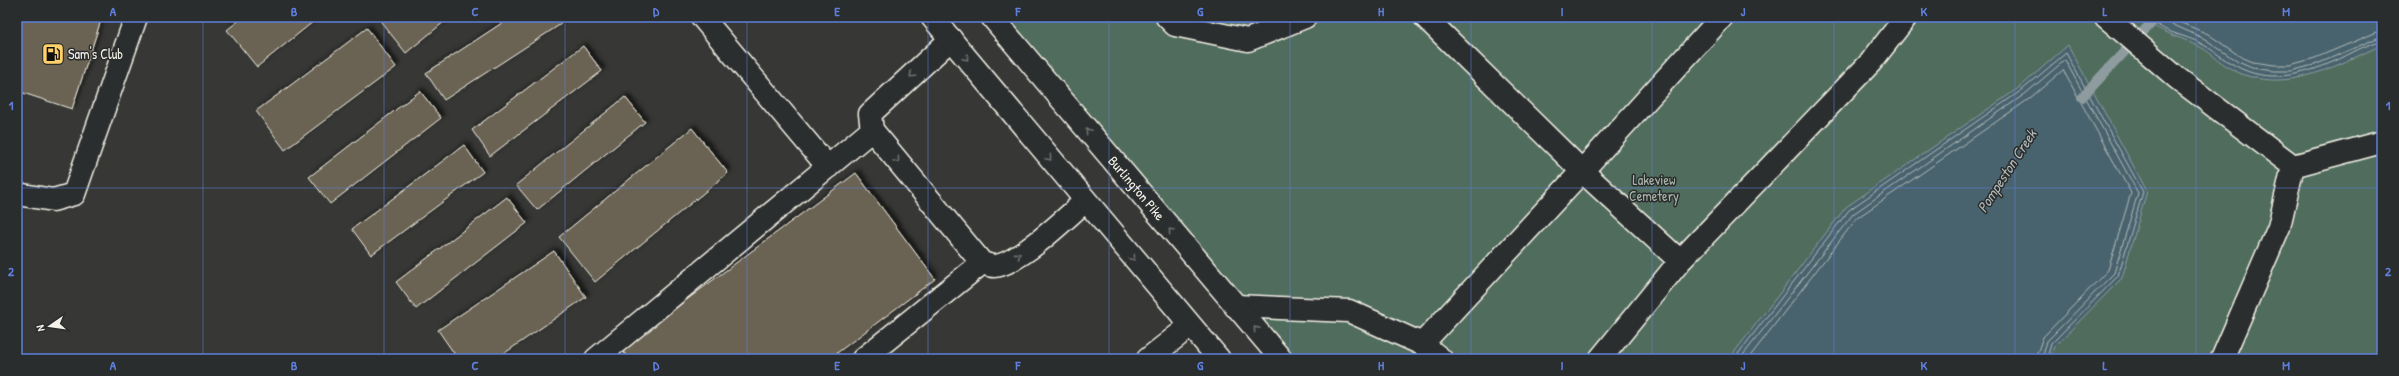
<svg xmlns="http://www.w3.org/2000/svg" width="2399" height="376" font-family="'Patrick Hand',sans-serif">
<defs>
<filter id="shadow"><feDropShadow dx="3.5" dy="-3.5" stdDeviation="2" flood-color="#0009"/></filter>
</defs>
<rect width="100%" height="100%" fill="#373835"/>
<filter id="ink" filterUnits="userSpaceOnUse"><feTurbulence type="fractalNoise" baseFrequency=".025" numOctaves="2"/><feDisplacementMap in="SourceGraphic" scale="8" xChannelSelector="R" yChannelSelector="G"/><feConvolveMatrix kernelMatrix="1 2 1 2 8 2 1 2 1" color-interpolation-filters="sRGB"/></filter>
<g filter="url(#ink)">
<path fill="#506c5c" stroke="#a2aea2" d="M992,17H2382V359H1281Z"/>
<path fill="#4a646e" stroke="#8e9c9f" d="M2145,17H2382V45C2335,66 2286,95 2235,71C2222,65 2212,53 2200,47C2183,38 2166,34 2150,24Z
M2068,45L2147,191L2122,278L2054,347L2050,359H1729L1846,207L2020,87Z"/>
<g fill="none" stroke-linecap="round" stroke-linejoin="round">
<path stroke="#b0b9b7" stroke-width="1" d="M2150,17C2158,32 2186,35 2200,43C2213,49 2223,60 2236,66C2268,84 2303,75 2335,61C2349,55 2367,43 2382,41
M2156,17L2205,39L2238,62L2252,68L2274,71H2291L2317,64L2382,36
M2167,17L2208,34L2241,57L2253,62L2274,65H2290L2315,58L2382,30
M1734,359L1849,210L2022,90L2066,53L2143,192L2118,276L2051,344L2047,359
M1740,359L1853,214L2025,94L2065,60L2138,193L2114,273L2047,341L2042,359
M1748,359L1857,218L2029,99L2063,70L2131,193L2108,270L2043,337L2035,359"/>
<path stroke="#8e9c9f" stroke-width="10" d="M2082,97L2157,17"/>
</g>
<path fill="#6b6353" stroke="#f4f1e8" filter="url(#shadow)" d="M17,17H102L72,109L17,91Z
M243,17H319L257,67L227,30Z
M377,17H450L406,53Z
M511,17H556L561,24L444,100L426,73Z
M367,28L396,67L285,150L256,111Z
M583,46L602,71L490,156L472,130Z
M420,91L441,118L330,204L309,177Z
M625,97L645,122L537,210L516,185Z
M692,128L728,173L595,282L559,237Z
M464,145L483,172L371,255L352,229Z
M856,173L935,279L829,359H629L621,349Z
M507,197L527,223L416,309L396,282Z
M554,251L586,297L496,359H458L438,330Z"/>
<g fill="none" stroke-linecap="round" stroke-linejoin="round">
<g stroke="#f4f1e8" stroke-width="25">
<path id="minor" d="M702,17L828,167
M1167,17L1175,25L1248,40L1305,17
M1425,17L1582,171L1722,17
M2106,17L2177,78L2293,166
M951,39L870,114L872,130L982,263C986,264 991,266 994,266C1018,265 1067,217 1085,201
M17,194L53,200L74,194L136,17
M1680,261L1871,62L1906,17
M1235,306L1349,311L1422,344L1441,359
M1422,344L1582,171L1680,261L1600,359
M596,359L872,130
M863,359L982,263
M1148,359L1190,326
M2222,359L2279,227L2293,166L2382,142"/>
</g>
<g stroke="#f4f1e8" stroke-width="25">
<g id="highway">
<path d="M932,17L1219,359"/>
<path id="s1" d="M992,17L1281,359"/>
</g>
</g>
<use href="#minor" stroke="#2a2d2e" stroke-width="22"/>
<use href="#highway" stroke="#2a2d2e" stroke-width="22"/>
</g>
<defs><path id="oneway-chevron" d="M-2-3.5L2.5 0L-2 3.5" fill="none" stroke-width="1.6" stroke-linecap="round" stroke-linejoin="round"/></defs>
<g stroke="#71726f">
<use href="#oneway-chevron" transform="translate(966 58) rotate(50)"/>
<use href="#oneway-chevron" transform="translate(912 75) rotate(137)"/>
<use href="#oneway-chevron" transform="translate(1088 131) rotate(-130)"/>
<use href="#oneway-chevron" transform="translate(1049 158) rotate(50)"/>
<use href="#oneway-chevron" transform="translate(897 160) rotate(50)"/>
<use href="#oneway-chevron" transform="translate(1171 231) rotate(-130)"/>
<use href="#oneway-chevron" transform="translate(1018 255) rotate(-36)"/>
<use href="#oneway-chevron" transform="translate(1133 258) rotate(50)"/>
<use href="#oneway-chevron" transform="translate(1256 329) rotate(-131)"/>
</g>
</g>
<path fill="none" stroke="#5e7fdd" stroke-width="1" stroke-opacity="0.55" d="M203,17V359M384,17V359M565,17V359M747,17V359M928,17V359M1109,17V359M1290,17V359M1471,17V359M1652,17V359M1834,17V359M2015,17V359M2196,17V359M17,188H2382"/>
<defs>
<g id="fuel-square" transform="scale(1.15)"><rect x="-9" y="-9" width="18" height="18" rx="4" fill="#ffd166" stroke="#2a2d2e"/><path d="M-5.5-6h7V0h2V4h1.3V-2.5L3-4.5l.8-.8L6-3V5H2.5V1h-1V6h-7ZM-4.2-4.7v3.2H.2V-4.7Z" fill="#111"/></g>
</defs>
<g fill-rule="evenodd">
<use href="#fuel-square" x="53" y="54"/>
</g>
<g text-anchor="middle" stroke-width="3" stroke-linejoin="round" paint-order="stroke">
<g font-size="14" fill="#f4f1e8" stroke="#2a2d2e" text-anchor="start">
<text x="68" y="59">Sam's Club</text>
</g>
<g font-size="14" fill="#aab5a9" stroke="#2a2d2e">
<text x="1654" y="185">Lakeview<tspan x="1654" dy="16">Cemetery</tspan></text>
</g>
<g font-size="14" fill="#f4f1e8" stroke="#2a2d2e">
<text dy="5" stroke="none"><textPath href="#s1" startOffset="224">Burlington Pike</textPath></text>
</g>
<g font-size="15" font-style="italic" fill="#b0b9b7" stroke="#2a2d2e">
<text transform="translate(2007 171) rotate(-57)" y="5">Pompeston Creek</text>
</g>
</g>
<rect width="2399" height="376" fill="none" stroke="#2a2d2e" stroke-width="44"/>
<g transform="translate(50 326) rotate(257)" stroke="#2a2d2e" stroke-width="3" paint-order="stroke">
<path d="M0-3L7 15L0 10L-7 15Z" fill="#f4f1e8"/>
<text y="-6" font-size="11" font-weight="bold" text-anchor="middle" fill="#f4f1e8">N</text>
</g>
<rect x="22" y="22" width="2355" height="332" fill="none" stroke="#5e7fdd" stroke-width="1.5"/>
<g font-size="13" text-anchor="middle" font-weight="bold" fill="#5e7fdd">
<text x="113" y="16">A</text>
<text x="294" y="16">B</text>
<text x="475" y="16">C</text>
<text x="656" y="16">D</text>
<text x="837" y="16">E</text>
<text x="1018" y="16">F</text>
<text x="1200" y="16">G</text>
<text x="1381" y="16">H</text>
<text x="1562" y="16">I</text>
<text x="1743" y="16">J</text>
<text x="1924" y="16">K</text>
<text x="2105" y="16">L</text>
<text x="2286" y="16">M</text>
<text x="11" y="110">1</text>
<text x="2388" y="110">1</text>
<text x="11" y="276">2</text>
<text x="2388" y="276">2</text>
<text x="113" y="370">A</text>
<text x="294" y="370">B</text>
<text x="475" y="370">C</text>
<text x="656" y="370">D</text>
<text x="837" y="370">E</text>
<text x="1018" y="370">F</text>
<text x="1200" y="370">G</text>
<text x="1381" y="370">H</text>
<text x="1562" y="370">I</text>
<text x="1743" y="370">J</text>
<text x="1924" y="370">K</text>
<text x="2105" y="370">L</text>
<text x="2286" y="370">M</text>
</g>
</svg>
